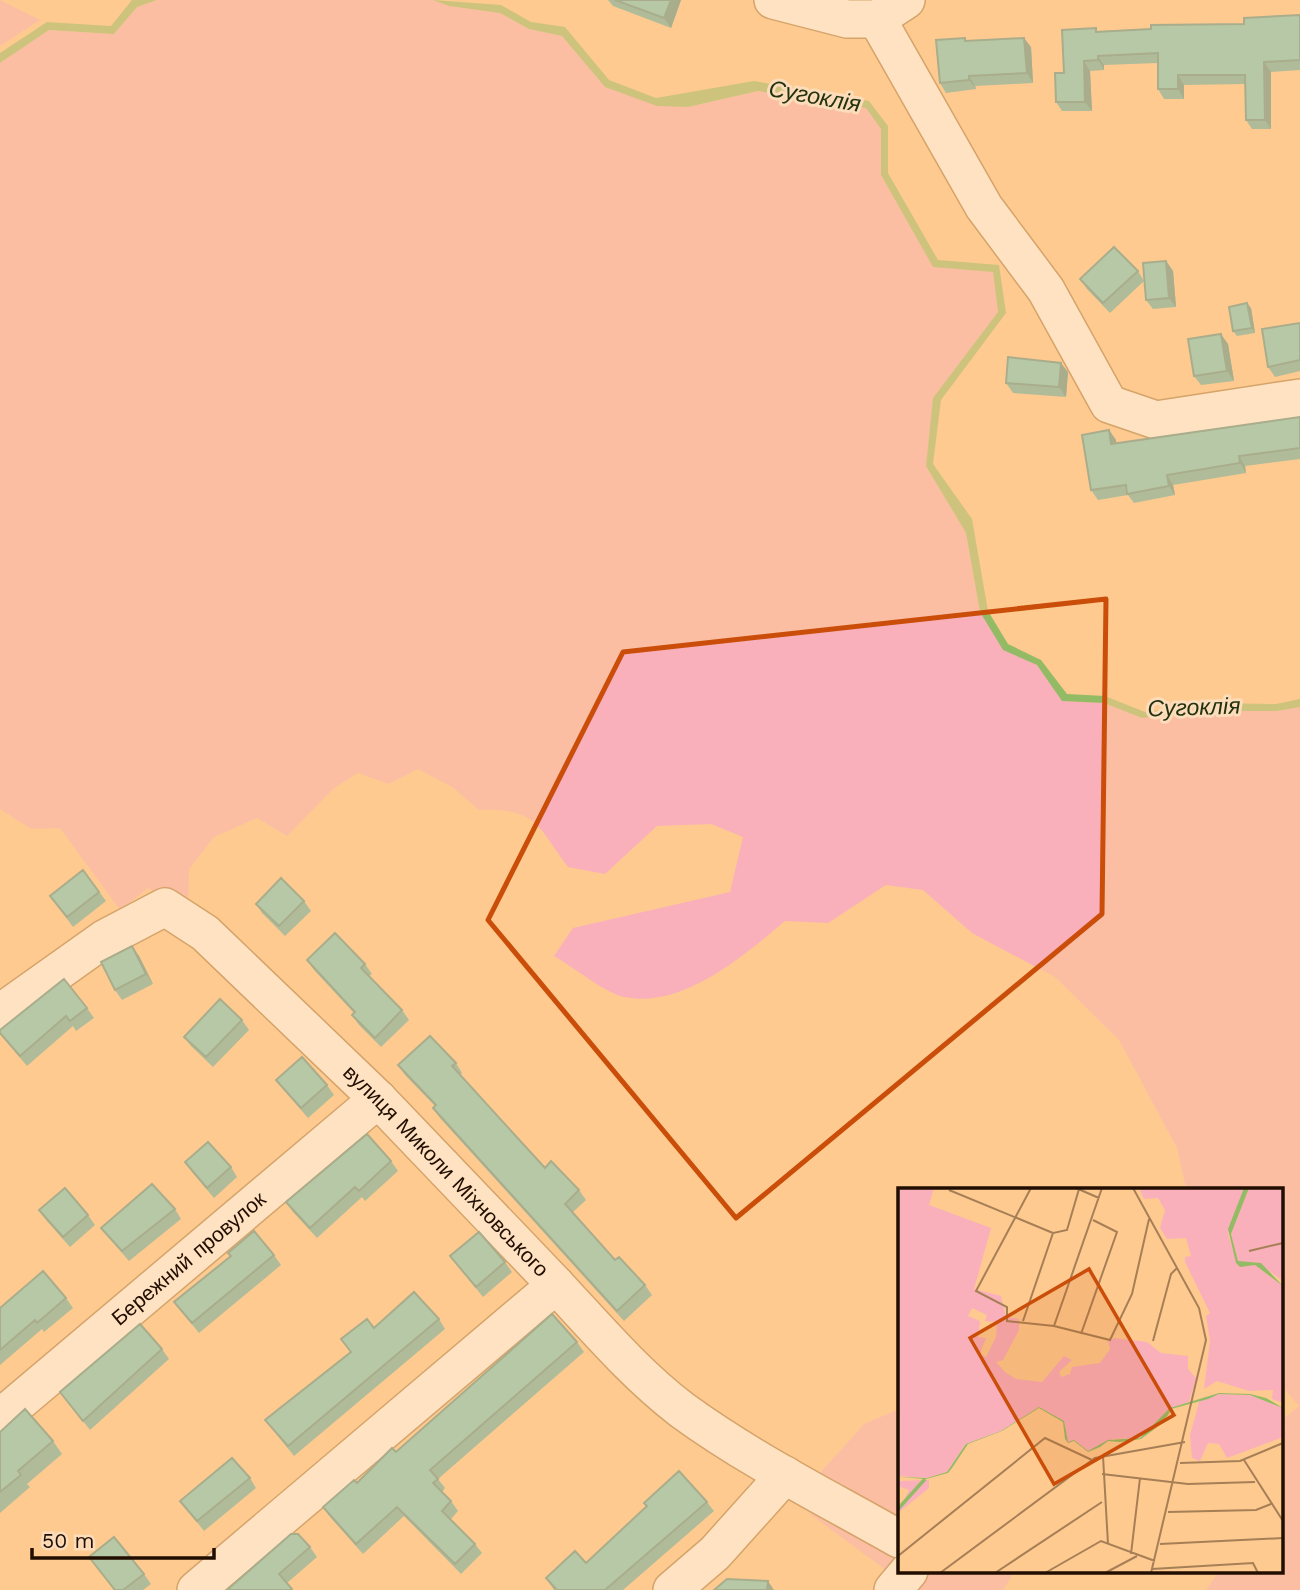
<svg xmlns="http://www.w3.org/2000/svg" width="1300" height="1590" font-family="'Work Sans',sans-serif">
<rect width="100%" height="100%" fill="#feca90"/>
<path fill="#f9b0bb" d="M0,0L40,20L0,46Z
M157,0H433L449,6L500,13L529,29L562,36L605,87L688,107L758,91L866,107L881,129V175L933,266L993,272L998,312L934,398L926,466L966,533L980,612L1003,649L1037,665L1063,701L1104,703L1142,718L1212,711H1277L1300,707V1590H1206L1219,1571H1281V1421L1299,1406L1281,1385V1189H1186L1177,1148L1119,1040L1055,977L972,933L923,890L886,885L828,923L785,921C743,956 683,1009 624,997C605,993 572,966 554,956L573,928L730,892L743,837L711,824L657,826L605,874L568,867C537,825 537,808 479,810L452,787L418,769L389,784L358,773L333,789L287,836L257,818L214,837L189,869L188,910L148,888L120,910L60,828L31,829L0,809V63L49,30L114,34L137,7Z
M899,1409V1571H1015L1003,1590H908L909,1587L810,1514L821,1472L864,1424Z"/>
<path fill="#93bb65" d="M132,0H157L137,7L114,34L49,30L0,63V53L47,22L111,26Z
M433,0L501,5L531,22L565,27L609,80L656,98L754,81L869,101L888,126V173L938,260L999,265L1006,313L941,400L933,464L972,519L988,611L1008,644L1041,660L1067,694L1105,696L1145,712L1213,703L1276,704L1300,699V707L1277,711H1212L1142,718L1104,703L1062,701L1037,665L1003,650L980,612L966,533L926,466L933,398L998,312L993,272L933,267L881,175V129L866,108L758,91L688,107L657,106L605,87L562,36L529,29L500,13L449,6Z"/>
<g fill="none" stroke-linecap="round" stroke-linejoin="round">
<g stroke="#a5753c" stroke-width="40">
<g id="minor">
<path d="M773,0L847,19H877L906,0"/>
<path d="M877,19L984,207L1046,290L1109,404L1156,420L1300,398"/>
<path id="s1" d="M0,1013L104,939L165,907L205,933L378,1099L556,1285L196,1590"/>
<path d="M556,1285C596,1328 635,1374 682,1410C749,1459 827,1498 899,1539"/>
<path id="s2" d="M0,1418L378,1099"/>
<path d="M672,1590L715,1553L785,1475"/>
<path d="M893,1590L909,1571"/>
</g>
</g>
<use href="#minor" stroke="#fff" stroke-width="37"/>
</g>
<path fill="#53aaa4" d="M608,0H681L671,28L613,6Z
M1300,15V70L1271,72V129H1252L1246,120L1245,84L1184,85V99H1164L1158,89V63L1104,65V70L1090,71L1092,111H1062L1056,102L1099,31L1244,24Z
M965,38L967,41L1031,47L1033,83L975,86L976,89L946,93L940,83Z
M1166,261L1173,271L1176,307L1153,309L1146,300Z
M1138,271L1144,281L1110,313L1087,289L1080,279Z
M1251,308L1255,333L1237,336L1233,331Z
M1300,323V371L1275,377L1268,367Z
M1228,344L1234,381L1201,385L1194,376Z
M1068,372L1066,397L1013,393L1006,383Z
M1300,417V459L1245,466L1246,473L1173,485L1175,495L1134,503L1128,495L1098,500L1091,490L1109,430L1116,440V443Z
M83,870L106,901L73,927L50,896Z
M304,901L311,911L285,936L262,913L256,904Z
M139,956L153,984L122,1000L115,990Z
M307,960L365,964L372,974L369,976L402,1010L409,1020L381,1047L359,1025L352,1015L354,1013L314,970Z
M87,1008L94,1018L76,1031L73,1026L27,1066L0,1034Z
M242,1020L249,1030L213,1067L191,1046L184,1037Z
M456,1063L462,1073L460,1075L545,1168L579,1190L586,1200L572,1213L615,1260L645,1285L652,1295L624,1321L440,1118L433,1108L435,1106L405,1075L398,1065Z
M276,1080L327,1085L334,1095L308,1118L283,1089Z
M391,1161L398,1171L365,1201L362,1197L317,1238L293,1212L286,1202Z
M185,1162L231,1167L237,1177L214,1198L192,1172Z
M175,1209L181,1219L129,1261L108,1237L101,1228Z
M39,1210L88,1215L95,1225L70,1247L46,1220Z
M274,1255L281,1265L199,1333L174,1302Z
M450,1256L505,1262L512,1272L483,1297Z
M66,1298L73,1308L44,1332L42,1329L0,1365V1308Z
M439,1319L445,1329L294,1456L265,1420L350,1352L341,1339L374,1328Z
M577,1342L584,1352L438,1479L445,1488L442,1492L451,1501L458,1511L451,1519L475,1544L482,1553L461,1574L404,1516L363,1554L330,1517L323,1507L357,1483L396,1452Z
M162,1349L169,1359L90,1430L60,1392Z
M0,1432L53,1441L62,1454L27,1484L30,1487L0,1513Z
M250,1478L256,1488L204,1531L180,1501Z
M707,1502L714,1511L623,1590H554L546,1578L586,1563L646,1507L644,1503Z
M310,1547L317,1557L287,1583L293,1590H227Z
M89,1557L144,1574L151,1584L143,1590H114Z"/>
<path fill="#448b86" d="M671,0H681L671,28L664,18Z
M1024,38L1031,47L1033,83L1027,73Z
M1098,56L1104,65V70L1098,60Z
M1084,61L1090,71L1092,111L1085,102Z
M1264,62L1271,72V129L1265,120Z
M1178,75L1184,85V99L1178,89Z
M969,76L975,86L976,89L969,80Z
M1166,261L1173,271L1176,307L1169,298Z
M1247,303L1251,308L1255,333L1252,328Z
M1221,334L1228,344L1234,381L1227,371Z
M1061,363L1068,372L1066,397L1059,387Z
M1109,430L1116,440L1118,453L1111,444Z
M1239,456L1245,466L1246,473L1240,463Z
M1167,475L1173,485L1175,495L1169,486Z
M132,946L139,956L153,984L146,974Z
M768,1581L774,1590H767Z"/>
<path fill="#61c6bf" stroke="#448b86" stroke-width="2" d="M615,0H671L664,18Z
M1300,15V60L1264,62L1265,120H1246L1245,75H1178V89H1158V53L1098,56V60L1084,61L1085,102H1056L1055,73H1064L1062,30L1096,28V32L1151,29V25L1244,24V18Z
M965,38V41L1024,38L1027,73L969,76V80L940,83L936,40Z
M1114,247L1138,271L1103,303L1080,279Z
M1166,261L1169,298L1146,300L1143,263Z
M1247,303L1252,328L1233,331L1229,307Z
M1300,323V360L1268,367L1262,329Z
M1221,334L1227,371L1194,376L1188,339Z
M1008,357L1061,363L1059,387L1006,383Z
M1300,417V448L1239,456L1240,463L1167,475L1169,486L1127,494L1126,485L1091,490L1082,435L1109,430L1111,444Z
M83,870L99,892L67,917L50,896Z
M281,878L304,901L279,926L256,904Z
M335,933L365,964L361,968L402,1010L375,1038L352,1015L355,1012L307,960Z
M132,946L146,974L115,990L101,962Z
M64,979L87,1008L70,1021L66,1016L20,1056L0,1033V1030Z
M220,999L242,1020L206,1057L184,1037Z
M430,1036L456,1063L452,1066L545,1168L551,1161L579,1190L565,1204L615,1260L619,1257L645,1285L617,1311L433,1108L436,1105L398,1065Z
M302,1057L327,1085L301,1108L276,1080Z
M367,1134L391,1161L359,1191L355,1187L310,1228L286,1202Z
M208,1142L231,1167L207,1188L185,1162Z
M152,1184L175,1209L122,1251L101,1228Z
M65,1188L88,1215L63,1237L39,1210Z
M254,1231L274,1255L192,1323L174,1302L231,1256L228,1253Z
M479,1232L505,1262L476,1287L450,1256Z
M43,1271L66,1298L37,1323L35,1320L0,1350V1308Z
M414,1292L439,1319L288,1446L265,1420L351,1352L341,1339L367,1319L374,1328Z
M552,1314L577,1342L430,1470L438,1479L433,1483L451,1501L442,1511L475,1544L455,1564L397,1507L356,1544L323,1507L354,1480L357,1483L392,1448L396,1452Z
M140,1324L162,1349L83,1421L60,1392Z
M25,1409L53,1441L18,1471L21,1475L0,1492V1432Z
M232,1458L250,1478L197,1521L180,1501Z
M679,1471L707,1502L605,1590H557L546,1578L575,1551L586,1563L647,1506L644,1503Z
M291,1534H298L310,1547L279,1574L292,1589L291,1590H227Z
M114,1537L144,1574L123,1590H115L89,1557Z
M727,1579L768,1581L767,1590H714Z"/>
<path d="M0 0H1300V1590H0ZM1106,599L1102,914L736,1218L488,920L623,652Z" fill="#feca90" fill-opacity=".55" fill-rule="evenodd"/>
<path fill="none" stroke="#ca4e0a" stroke-width="5" stroke-linejoin="round" d="M1106,599L1102,914L736,1218L488,920L623,652Z"/>
<g text-anchor="middle" stroke-width="6" stroke-linejoin="round" paint-order="stroke">
<g font-size="21" fill="#210e00" stroke="#fcdcba">
<text dy="7" stroke="none"><textPath href="#s1" startOffset="583">вулиця Миколи Міхновського</textPath></text>
<text dy="7" stroke="none"><textPath href="#s2" startOffset="247">Бережний провулок</textPath></text>
</g>
<g font-size="23" font-style="italic" fill="#22320e" stroke="#fcdcba">
<text transform="translate(815 96) rotate(10)" y="8">Сугоклія</text>
<text transform="translate(1194 707) rotate(-2)" y="8">Сугоклія</text>
</g>
</g>
<g transform="translate(898 1188)">
<rect width="385" height="385" fill="#feca90"/>
<path d="M0,0H36L31,17L93,40L76,101L103,108L108,129L121,131V142L105,172L98,174L107,184L118,191L144,194L166,168L174,172L161,184L163,189L172,186L174,179L202,175L212,161L210,153L216,150L249,154L263,165L290,168V181L298,190L291,214L273,220L242,250L215,251L190,263L176,252L170,255L166,233L141,219L103,243L68,256L49,284L29,290L0,288ZM74,120L89,127L87,133L99,134L98,149L88,169L82,166L88,150L80,149L82,133L70,128ZM241,0H346L330,46L340,78L357,77L385,98V215L374,211L375,202L351,203L319,193L306,201L312,153L308,128L312,125L287,74V69L293,68L288,50L269,51L262,40L267,22L260,10L246,11ZM351,0H385V93L358,74L344,77L340,73L333,46ZM321,206L352,207L385,220V249L329,270L321,256L310,255L302,273L294,270L292,247L302,211ZM31,292V300L0,325L11,302L0,298V293Z" fill="#f9b0bb" fill-rule="evenodd"/>
<path d="M346,0H351L333,46L340,73L363,75L385,98L357,77L342,79L338,75L330,41ZM321,205L352,206L368,210L385,220L352,207L321,206L310,211L273,221L270,227L258,240L243,251L222,254L210,253L202,259L190,264L176,253L170,255L167,251L165,234L141,220L104,243L70,256L54,280L50,285L28,291L0,289L29,290L49,284L68,256L103,243L141,219L166,233L170,254L176,252L190,263L210,252L242,250L272,220Z" fill="#93bb65"/>
<path fill="none" stroke="#93bb65" stroke-width="3.5" d="M0,321L27,291"/>
<path fill="none" stroke="#a67f56" stroke-width="2" d="M133,0L78,103L109,119V133L156,138M178,0L201,10M204,0L156,138L212,152L234,106L251,31M235,0L301,120L308,152L253,385M51,2L155,45M351,63L385,55M125,133L155,45L169,42L181,1M183,146L219,44L195,32M255,153L273,86L279,80M205,268L210,356M346,272L385,333M282,275L342,273L385,255M204,286L290,296L357,294M270,324L358,322L373,316M262,356L385,350M233,366L242,290M0,368L147,250L194,272M254,381L355,375L360,385M42,385L197,270L287,254M97,385L204,314M147,385L203,353L257,373M207,385L239,368"/>
<path fill="#ca4e0a" fill-opacity="0.15" stroke="#ca4e0a" stroke-width="3.5" d="M191,81L276,227L156,296L72,150Z"/>
<rect width="385" height="385" fill="none" stroke="#210e00" stroke-width="3.5"/>
</g>
<path d="M32 1548v10h182v-10" fill="none" stroke="#210e00" stroke-width="3.5"/>
<text x="42" y="1548" font-size="21" fill="#210e00" stroke="#fcdcba" stroke-width="5" paint-order="stroke">50 m</text>
</svg>
